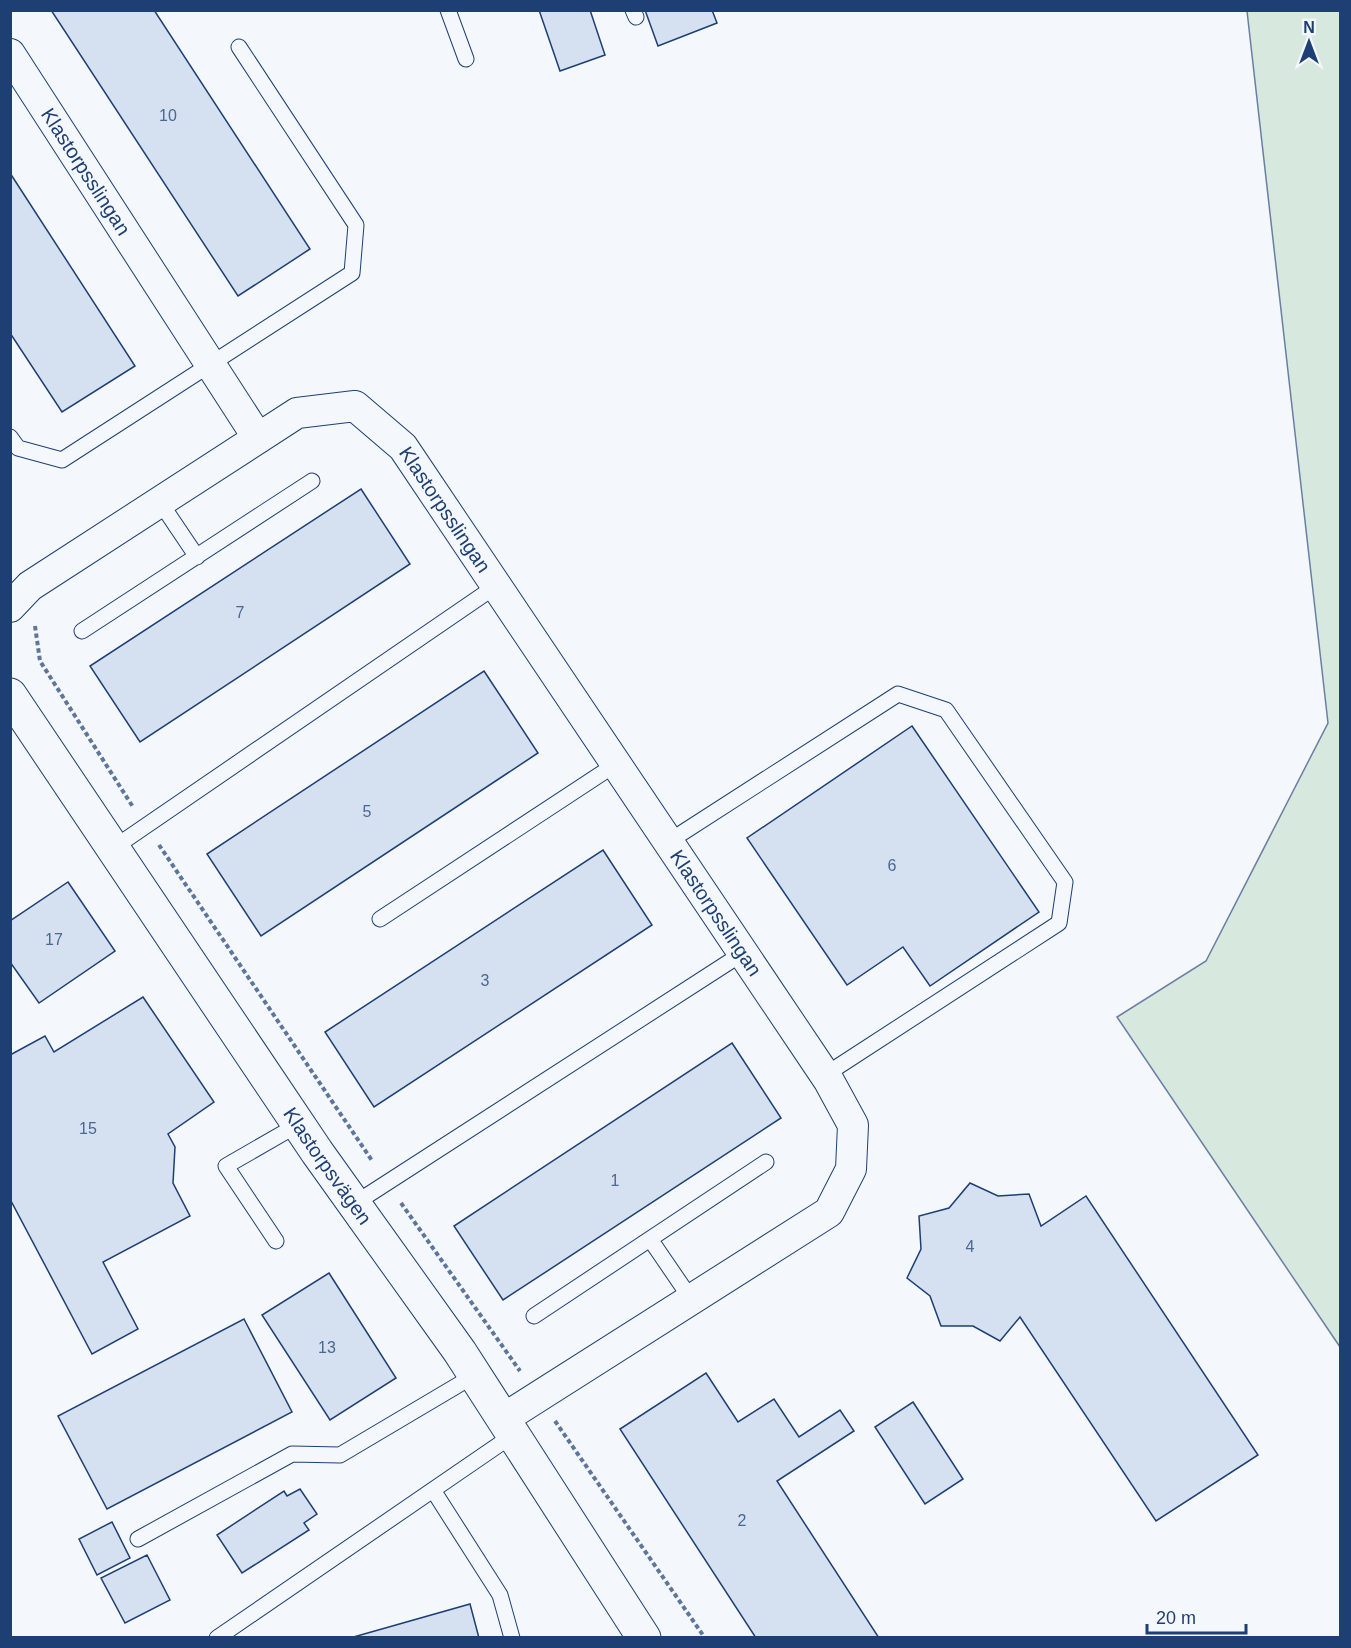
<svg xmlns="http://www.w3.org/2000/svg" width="1351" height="1648" font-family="Helvetica,sans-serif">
<rect width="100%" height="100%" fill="#f4f7fb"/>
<path fill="#d7e8df" stroke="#687fa3" stroke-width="1.5" d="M1247,11H1340V1347L1117,1017L1206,961L1328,723Z"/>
<path fill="#d5e0f0" stroke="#1d3f73" stroke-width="1.5" d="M51,10H154L310,249L238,296Z
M539,10H590L605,55L560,71Z
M645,10H712L717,23L658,46Z
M10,173L135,366L62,412L10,333Z
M361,489L410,564L140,742L90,666Z
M484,671L538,753L261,936L207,854Z
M912,726L1039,912L930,986L903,947L847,985L747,838Z
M603,850L652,925L374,1107L325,1032Z
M68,882L115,951L39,1003L10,962V921Z
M143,997L214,1102L168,1134L175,1147L173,1183L190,1216L103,1262L138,1329L92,1354L10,1199V1055L45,1036L54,1052Z
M732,1043L781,1118L503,1300L454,1226Z
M970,1183L998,1196L1029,1194L1041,1226L1086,1196L1258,1455L1156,1521L1020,1317L1000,1341L973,1326H941L930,1296L907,1278L921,1249L919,1216L949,1208Z
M329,1273L396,1378L330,1420L262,1315Z
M244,1319L292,1412L107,1509L58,1416Z
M706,1373L738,1422L774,1399L799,1437L840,1410L854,1431L777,1481L879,1638H756L620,1429Z
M913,1402L963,1479L925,1504L875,1427Z
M300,1489L317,1514L304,1523L309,1530L242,1573L217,1535L284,1491L287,1496Z
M112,1522L130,1558L97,1575L79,1539Z
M147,1555L170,1600L125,1623L101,1578Z
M470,1604L479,1638H350Z"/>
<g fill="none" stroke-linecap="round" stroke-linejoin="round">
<g stroke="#1d3f73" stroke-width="17">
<path id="lane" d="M448,10L466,59
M633,10L636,17
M10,437L18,448L62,460L352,273L356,225L239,47
M160,502L197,557
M82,631L312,481
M668,842L898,694L946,710L1065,882L1059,923L825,1075
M115,847L496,586
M380,919L616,764
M354,1204L743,953
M650,1239L691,1299
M276,1241L226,1166L299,1124
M534,1316L766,1162
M433,1490L500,1595L512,1638
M138,1539L292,1454L340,1455L475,1375
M217,1638L513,1435"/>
</g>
<g stroke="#1d3f73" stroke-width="32">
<g id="street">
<path id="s1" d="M10,54L258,438"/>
<path id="s2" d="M10,607L30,586L297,413L355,406L403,447L829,1081L853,1125L851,1169L829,1212L503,1419"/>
</g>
</g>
<g stroke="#1d3f73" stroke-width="35">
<g id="secondary">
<path id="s3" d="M10,695L317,1152L460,1352L644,1638"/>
</g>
</g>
<path stroke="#5e769c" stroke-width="4" stroke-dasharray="4.5 3" stroke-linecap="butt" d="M35,626L40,661L133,807
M159,845L373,1162
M401,1203L520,1371
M555,1421L705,1638"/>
<use href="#lane" stroke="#f4f7fb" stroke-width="15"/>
<use href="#street" stroke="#f4f7fb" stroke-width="30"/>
<use href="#secondary" stroke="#f4f7fb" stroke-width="33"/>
</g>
<g text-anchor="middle" stroke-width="4.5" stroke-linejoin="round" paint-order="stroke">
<g font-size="16" fill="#4b6792">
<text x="168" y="121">10</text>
<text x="240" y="618">7</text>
<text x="367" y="817">5</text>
<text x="892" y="871">6</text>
<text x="54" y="945">17</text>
<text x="485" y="986">3</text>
<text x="88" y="1134">15</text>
<text x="615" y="1186">1</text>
<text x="970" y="1252">4</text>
<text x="327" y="1353">13</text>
<text x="742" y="1526">2</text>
</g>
<g font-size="20" fill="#1d3f73" stroke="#f4f7fb">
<text dy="7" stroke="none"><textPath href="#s1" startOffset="140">Klastorpsslingan</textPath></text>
<text dy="7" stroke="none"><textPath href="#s2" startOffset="544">Klastorpsslingan</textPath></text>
<text dy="7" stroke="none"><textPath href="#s2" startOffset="1030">Klastorpsslingan</textPath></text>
<text dy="7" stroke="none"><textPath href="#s3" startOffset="568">Klastorpsvägen</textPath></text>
</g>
</g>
<rect width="1351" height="1648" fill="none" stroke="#1d3f73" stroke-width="24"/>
<g transform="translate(1309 42)" stroke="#f4f7fb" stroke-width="4.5" paint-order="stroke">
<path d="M0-4.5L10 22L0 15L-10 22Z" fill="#1d3f73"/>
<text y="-9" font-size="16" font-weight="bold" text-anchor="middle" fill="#1d3f73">N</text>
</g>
<path d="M1147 1624v9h99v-9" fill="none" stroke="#1d3f73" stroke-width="3"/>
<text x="1156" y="1624" font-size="18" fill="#1d3f73" stroke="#f4f7fb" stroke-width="4.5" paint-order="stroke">20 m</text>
</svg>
